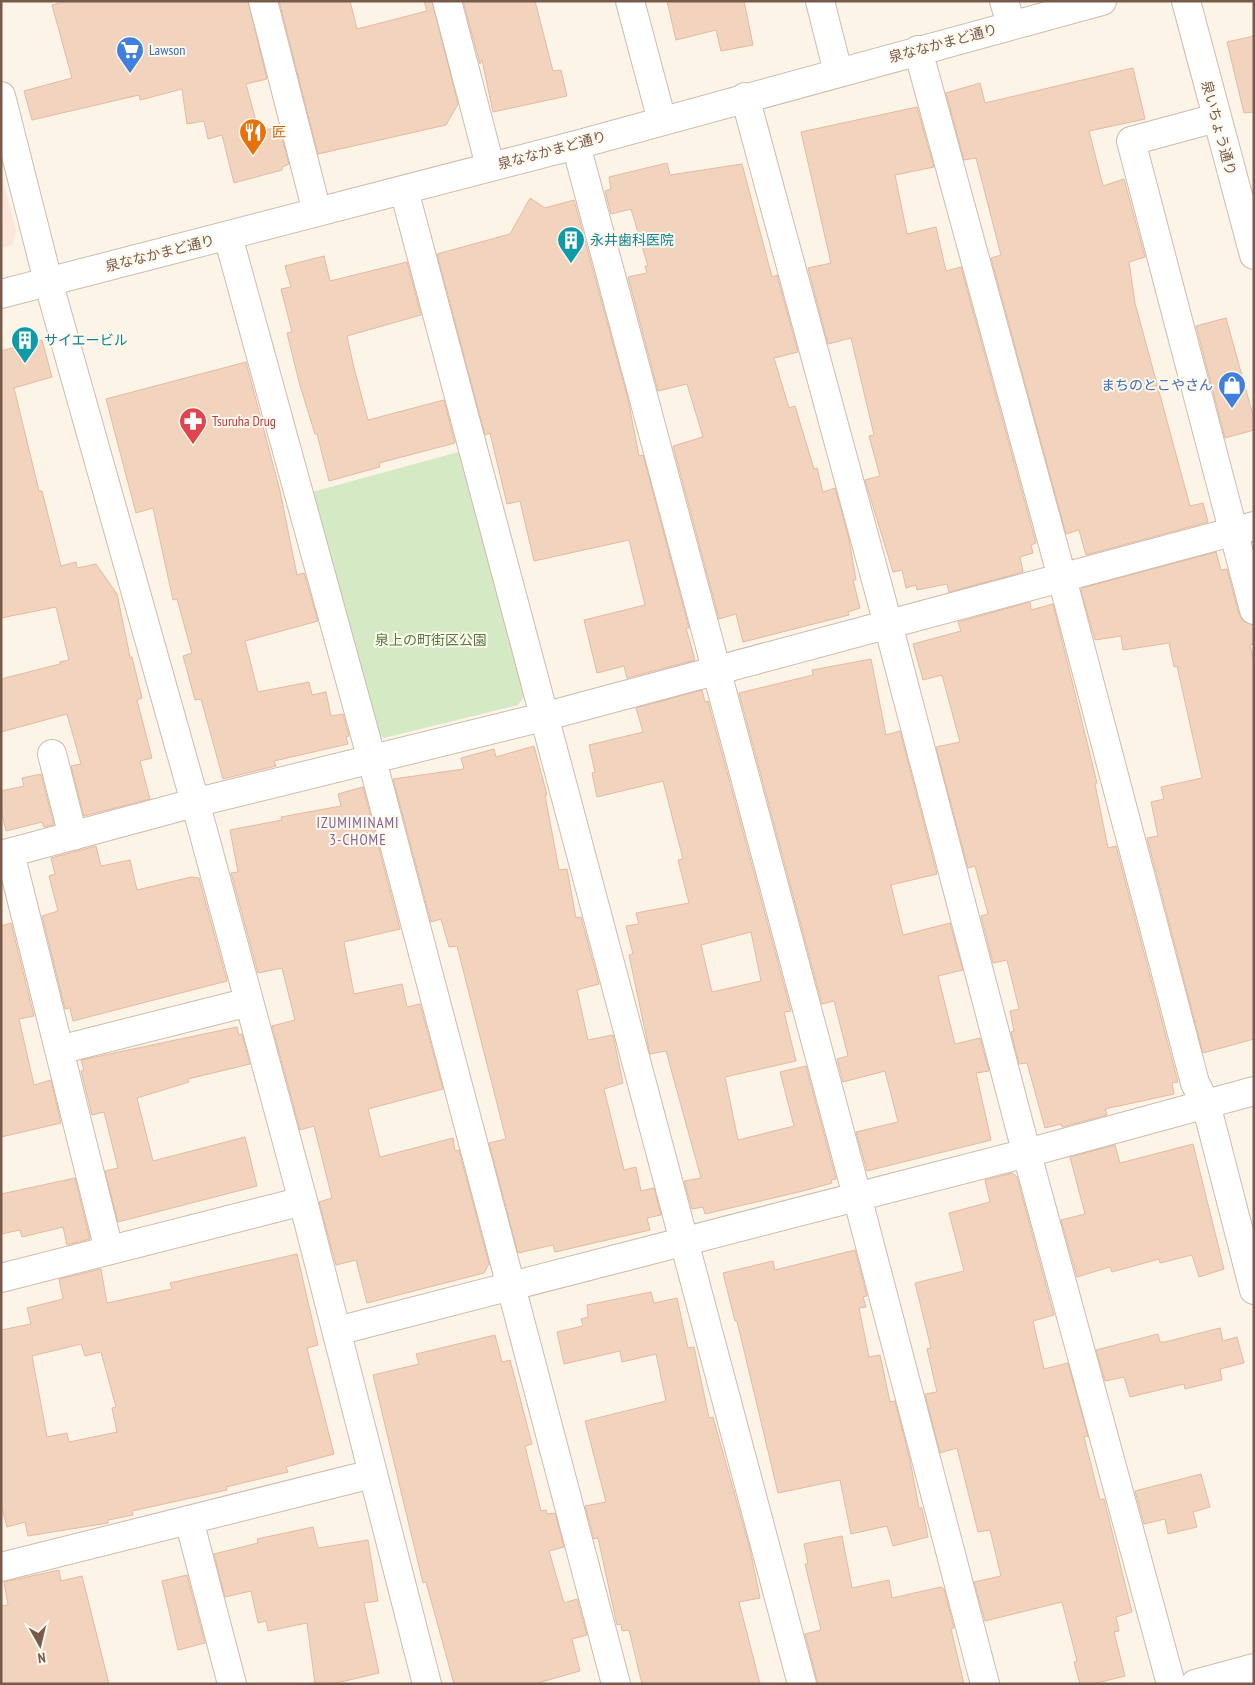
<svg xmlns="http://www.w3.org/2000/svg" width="1255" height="1685" font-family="'PT Sans Narrow','Noto Sans JP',sans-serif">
<rect width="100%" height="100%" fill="#fcf4e7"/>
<path fill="#fde5db" d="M1,174L16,230L12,245L1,248Z"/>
<path fill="#d4eac5" d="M462,451L526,694L518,705L384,738L374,731L312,492Z"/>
<path fill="#f2d3be" stroke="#e5ba9f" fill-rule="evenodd" d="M67,1H248L267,79L246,84L259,132L279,126L289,164L282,167V170L234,183L222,135L208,139L204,121L187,124L182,89L140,100L139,95L32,120L24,91L72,78L52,5Z
M279,1H350L357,29L427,11L424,1H432L458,104L446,125L318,154Z
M463,1H535L553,71L561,70L567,96L493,112L482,60L480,64Z
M667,1H744L753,45L721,51L716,30L676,40Z
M1254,36V112L1244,113L1227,42Z
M1133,68L1145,119L1089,131L1103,186L1124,179L1145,257L1129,262L1135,303L1190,506L1203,503L1208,522L1086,555L1079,530L1066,534L991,258L1001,255L976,158L964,160L946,93L980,83L985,103Z
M917,107L934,167L895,175L907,234L936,227L946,271L961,267L1036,543L1031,545L1033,553L1020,557L1023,572L949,592L947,584L917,590L916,585L906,588L902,570L893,572L865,480L880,476L869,436L874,435L851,338L828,344L808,268L831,263L801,132Z
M667,163L670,175L742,164L772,277L777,275L798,352L774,358L789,408L795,406L814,469L817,468L823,492L835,488L849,539L856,580H853L860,608L848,612L849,615L743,642L736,614L719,619L673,446L703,437L687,384L658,391L628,277L647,273L645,266H648L631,209L611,214L605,191L611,189L609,177Z
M530,198L545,208L574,200L628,399L639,456L643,455L689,628H686L695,660L627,678L624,666L597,673L584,620L645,605L629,540L534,561L520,501L507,504L490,433L485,435L437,254L510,234Z
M324,256L330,281L407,262L421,315L347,336L354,368L368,420L444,400L455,443L379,463L380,467L329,481L317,434H315L299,382L287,333L292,332L281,289L291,287L285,266Z
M1226,318L1254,419V430L1225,438L1196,326Z
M42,340L52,377L14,388L39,491H42L61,566L76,562L77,568L96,564L117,594L130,657H132L142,698L137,700L152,758L140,761L150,799L84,816L71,766L81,764L67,714L1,732V679L60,664V662L69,660L56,607L1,618V351Z
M246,362L280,491L297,575L304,573L318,621L245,641L258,692L309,682L312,695L326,692L331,716L343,714L349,736L346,737L348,744L274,761L276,766L223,779L201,699L195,700L183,656L192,653L177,599L173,600L153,508L136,513L106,399Z
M1216,552L1221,570L1227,569L1239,614L1243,621L1254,625V644L1250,645L1254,662V1039L1203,1053L1147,838L1158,836L1151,802L1164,799L1161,787L1202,778L1177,666L1174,667L1169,643L1123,650L1121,636L1095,640L1081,591L1082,588Z
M1030,602L1031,610L1053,604L1097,783L1095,784L1108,848L1116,846L1178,1082L1172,1083L1174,1094L1105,1109L1107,1115L1062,1127L1061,1124L1045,1128L1027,1063L1019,1064L1011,1032L1014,1031L1010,1011L1019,1009L1007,960L993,963L981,916L988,914L975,866L968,868L936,747L960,742L942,675L923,680L913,644L961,631L958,622Z
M871,659L886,735L900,731L937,874L891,885L903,935L950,923L963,970L938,976L955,1044L980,1038L989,1071L976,1073L991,1140L867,1171L856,1132L898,1122L885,1071L843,1082L837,1059L848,1056L834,1001L822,1004L739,693L813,675L812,670Z
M702,690L705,702L708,701L791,1011L784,1012L796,1061L725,1077L738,1140L794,1126L780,1072L806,1066L836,1179L831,1180L832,1183L803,1191L705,1214L703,1207L692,1209L684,1181L701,1178L666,1051L650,1054L629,955L633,954L626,926L639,924L636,913L689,903L678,860L683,859L663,781L597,797L592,773L595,772L589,745L643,732L636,708ZM751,932L761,981L712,992L701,945Z
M534,746L547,795H545L559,870L567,869L576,918L581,917L599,984L577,990L588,1040L613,1035L623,1083L604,1089L624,1170L636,1167L641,1191L654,1188L661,1215L647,1218L650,1230L555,1252L553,1245L518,1253L489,1143L506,1139L457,946L449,947L441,919L431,922L393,779L464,769L461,758L494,749L496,757Z
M41,774L54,825L44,827L42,822L6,831L1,810V791L24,786L22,778Z
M363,787L400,929L344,942L354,994L402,984L407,1007L420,1004L443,1089L368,1109L380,1157L453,1138L455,1151L459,1150L489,1264L484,1273L367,1303L356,1260L336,1265L319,1202L332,1198L314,1126L300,1130L272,1026L295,1020L282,968L258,973L231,873L238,872L230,830L282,820L281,817L341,806L338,794Z
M96,846L101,866L130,860L137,890L191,877L199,878L227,981L73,1021L70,1008L65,1009L42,916L58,911L49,876L55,874L51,858Z
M11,923L34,1016L19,1019L34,1085L51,1080L61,1123L1,1137V926Z
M237,1027L239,1035L242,1034L250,1064L188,1079L189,1082L137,1098L153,1161L245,1137L257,1186L118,1222L105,1171L118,1168L104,1112L92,1115L81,1071L84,1070L81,1060Z
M1193,1144L1224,1269L1199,1277L1192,1255L1160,1263L1159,1259L1112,1272L1110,1267L1077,1277L1061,1220L1085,1214L1070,1157L1115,1145L1120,1163Z
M1012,1173L1017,1177L1054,1315L1033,1321L1044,1369L1068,1363L1088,1436L1084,1437L1100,1500L1104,1499L1132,1612L1116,1617L1119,1631L1114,1632L1125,1676L1093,1684H1080L1074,1662L1077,1661L1062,1602L985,1621L974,1582L1001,1576L990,1530L978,1532L957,1448L940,1453L925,1394L937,1392L927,1349L931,1348L915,1283L964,1271L949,1213L990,1202L985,1180Z
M75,1178L90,1239L67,1245L63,1227L22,1237L20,1230L1,1234V1194Z
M855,1250L867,1296L863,1297L866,1307L859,1308L869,1357L880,1355L890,1402L895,1401L910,1460L919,1508H922L928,1537L893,1546L887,1526L851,1534L840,1480L778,1493L737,1321H735L723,1273L773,1261L775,1270Z
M297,1254L318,1345L307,1348L334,1454L286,1467L288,1472L226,1487L227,1490L132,1511L133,1515L108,1520V1523L28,1536L25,1522L7,1527L1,1504V1330L31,1324L27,1308L63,1299L59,1279L101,1269L107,1303L172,1289L170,1283ZM81,1344L85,1356L101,1352L116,1407L112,1408L117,1432L69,1442L67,1433L47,1437L32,1356Z
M651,1292L654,1303L677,1298L688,1348L694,1347L709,1418L713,1417L750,1549L760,1598L739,1602L760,1684H642L629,1630L622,1631L621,1624L617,1625L598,1538L594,1539L585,1506L606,1502L585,1421L666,1401L656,1354L622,1362L620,1351L564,1364L557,1332L583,1326L581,1319L588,1317L587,1305Z
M1220,1328L1223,1341L1237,1337L1244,1363L1220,1369L1222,1380L1185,1389L1184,1384L1130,1397L1124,1377L1105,1381L1096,1350L1158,1334L1160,1342H1165Z
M495,1335L502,1362L510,1360L532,1444L525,1446L541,1511L546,1510L547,1514L555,1513L564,1547L549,1551L564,1603L577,1599L587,1635L572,1639L580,1671L534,1684H454L426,1582L423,1583L373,1375L419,1364L416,1354Z
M1201,1474L1210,1507L1193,1512L1197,1527L1168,1534L1165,1519L1144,1524L1135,1491Z
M313,1527L318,1548L368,1540L378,1601L364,1603L379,1673L332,1684H315L307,1623L268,1631L266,1621L258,1623L251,1591L225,1597L214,1554L258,1543L257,1539Z
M842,1536L852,1588L889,1580L892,1598L941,1587L944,1589L954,1628L951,1629L964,1684H818L805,1634L821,1630L805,1564H808L804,1544Z
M59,1570L61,1581L82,1576L109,1684H1V1606L8,1605L4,1582Z
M187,1575L205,1643L178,1650L162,1581Z"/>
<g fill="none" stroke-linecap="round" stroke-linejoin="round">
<g stroke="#cebcad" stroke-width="30">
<path id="minor" d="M263,1L317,212
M447,1L490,166
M630,1L662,121
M820,1L838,72
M1004,1L1011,24
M1186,1L1254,255
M918,50L1057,559L1195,1083L1206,1104L1254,1290
M1,96L48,281L202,827L303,1201L427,1684
M745,97L888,624L1021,1132L1171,1684
M1216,118L1131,141L1254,610
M576,145L857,1196L985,1684
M404,190L802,1684
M228,236L372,760L616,1684
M1,294L576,145L1102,1
M52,754L73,836
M10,853L109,1250
M1,855L194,803L543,717L1254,526
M59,1050L249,1002
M1,1278L303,1201
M337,1331L1027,1153L1254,1091
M189,1520L232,1684
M1,1567L372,1474
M1195,1684L1254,1668"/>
</g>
<use href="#minor" stroke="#fff" stroke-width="28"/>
</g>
<defs>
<g id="supermarket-pin" transform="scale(1.4375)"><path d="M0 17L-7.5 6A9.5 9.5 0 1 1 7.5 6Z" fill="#3f7fe0" stroke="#fff8ed"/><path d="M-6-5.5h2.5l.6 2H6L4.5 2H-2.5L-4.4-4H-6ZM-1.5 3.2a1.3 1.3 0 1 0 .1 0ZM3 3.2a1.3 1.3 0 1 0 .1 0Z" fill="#fff"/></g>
<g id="restaurant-pin" transform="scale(1.4375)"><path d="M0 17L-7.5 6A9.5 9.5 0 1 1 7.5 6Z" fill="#e8710a" stroke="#fff8ed"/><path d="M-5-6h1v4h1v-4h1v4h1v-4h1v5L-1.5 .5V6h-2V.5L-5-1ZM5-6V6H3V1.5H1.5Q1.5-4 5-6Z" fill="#fff"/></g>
<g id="building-pin" transform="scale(1.4375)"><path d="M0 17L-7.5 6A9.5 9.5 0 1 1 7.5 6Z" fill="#0f9aa8" stroke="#fff8ed"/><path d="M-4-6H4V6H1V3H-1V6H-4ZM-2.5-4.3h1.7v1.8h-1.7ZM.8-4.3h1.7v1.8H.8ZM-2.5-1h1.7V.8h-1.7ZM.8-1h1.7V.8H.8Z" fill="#fff"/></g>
<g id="shop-pin" transform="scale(1.4375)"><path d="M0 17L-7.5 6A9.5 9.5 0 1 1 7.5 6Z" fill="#3f7fe0" stroke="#fff8ed"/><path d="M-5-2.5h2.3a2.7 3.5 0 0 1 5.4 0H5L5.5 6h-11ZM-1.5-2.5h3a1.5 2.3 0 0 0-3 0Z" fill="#fff"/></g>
<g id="pharmacy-pin" transform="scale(1.4375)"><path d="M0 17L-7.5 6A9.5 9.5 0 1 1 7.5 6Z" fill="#e0444e" stroke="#fff8ed"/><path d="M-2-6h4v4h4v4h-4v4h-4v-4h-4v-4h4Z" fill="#fff"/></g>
</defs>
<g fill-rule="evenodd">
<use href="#supermarket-pin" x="130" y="50"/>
<use href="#restaurant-pin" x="253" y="132"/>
<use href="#building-pin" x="571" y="240"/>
<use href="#building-pin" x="25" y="340"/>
<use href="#shop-pin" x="1232" y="385"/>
<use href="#pharmacy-pin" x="193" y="421"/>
</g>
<g text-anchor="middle" stroke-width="4" stroke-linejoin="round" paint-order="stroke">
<g font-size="14" fill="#765b4b" stroke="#fff8ed">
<text transform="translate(943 43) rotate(-15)" y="5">泉ななかまど通り</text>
<text transform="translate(1219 128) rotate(75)" y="5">泉いちょう通り</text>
<text transform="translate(552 150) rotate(-15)" y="5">泉ななかまど通り</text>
<text transform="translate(160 253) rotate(-14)" y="5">泉ななかまど通り</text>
</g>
<g font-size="14" fill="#366cbe" stroke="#fff8ed" text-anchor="start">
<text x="149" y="55">Lawson</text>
<text x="1213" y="390" text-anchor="end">まちのとこやさん</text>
</g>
<g font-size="14" fill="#c56008" stroke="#fff8ed" text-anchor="start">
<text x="272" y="137">匠</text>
</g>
<g font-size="14" fill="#0d838f" stroke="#fff8ed" text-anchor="start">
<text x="590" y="245">永井歯科医院</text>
<text x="44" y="345">サイエービル</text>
</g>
<g font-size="14" fill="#be3a42" stroke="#fff8ed" text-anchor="start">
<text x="212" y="426">Tsuruha Drug</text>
</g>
<g font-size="14" fill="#547c42" stroke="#fff8ed">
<text x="431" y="645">泉上の町街区公園</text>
</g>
<g font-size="15" letter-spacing="1" fill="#836393" stroke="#fff8ed">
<text x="358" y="828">IZUMIMINAMI<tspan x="358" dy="17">3-CHOME</tspan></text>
</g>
</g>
<rect width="1255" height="1685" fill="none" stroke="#765b4b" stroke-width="5"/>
<g transform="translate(40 1645) rotate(172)" stroke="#fff8ed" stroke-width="4" paint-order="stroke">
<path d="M0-4L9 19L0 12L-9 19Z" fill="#765b4b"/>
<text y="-8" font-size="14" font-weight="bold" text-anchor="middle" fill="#765b4b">N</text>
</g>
</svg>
